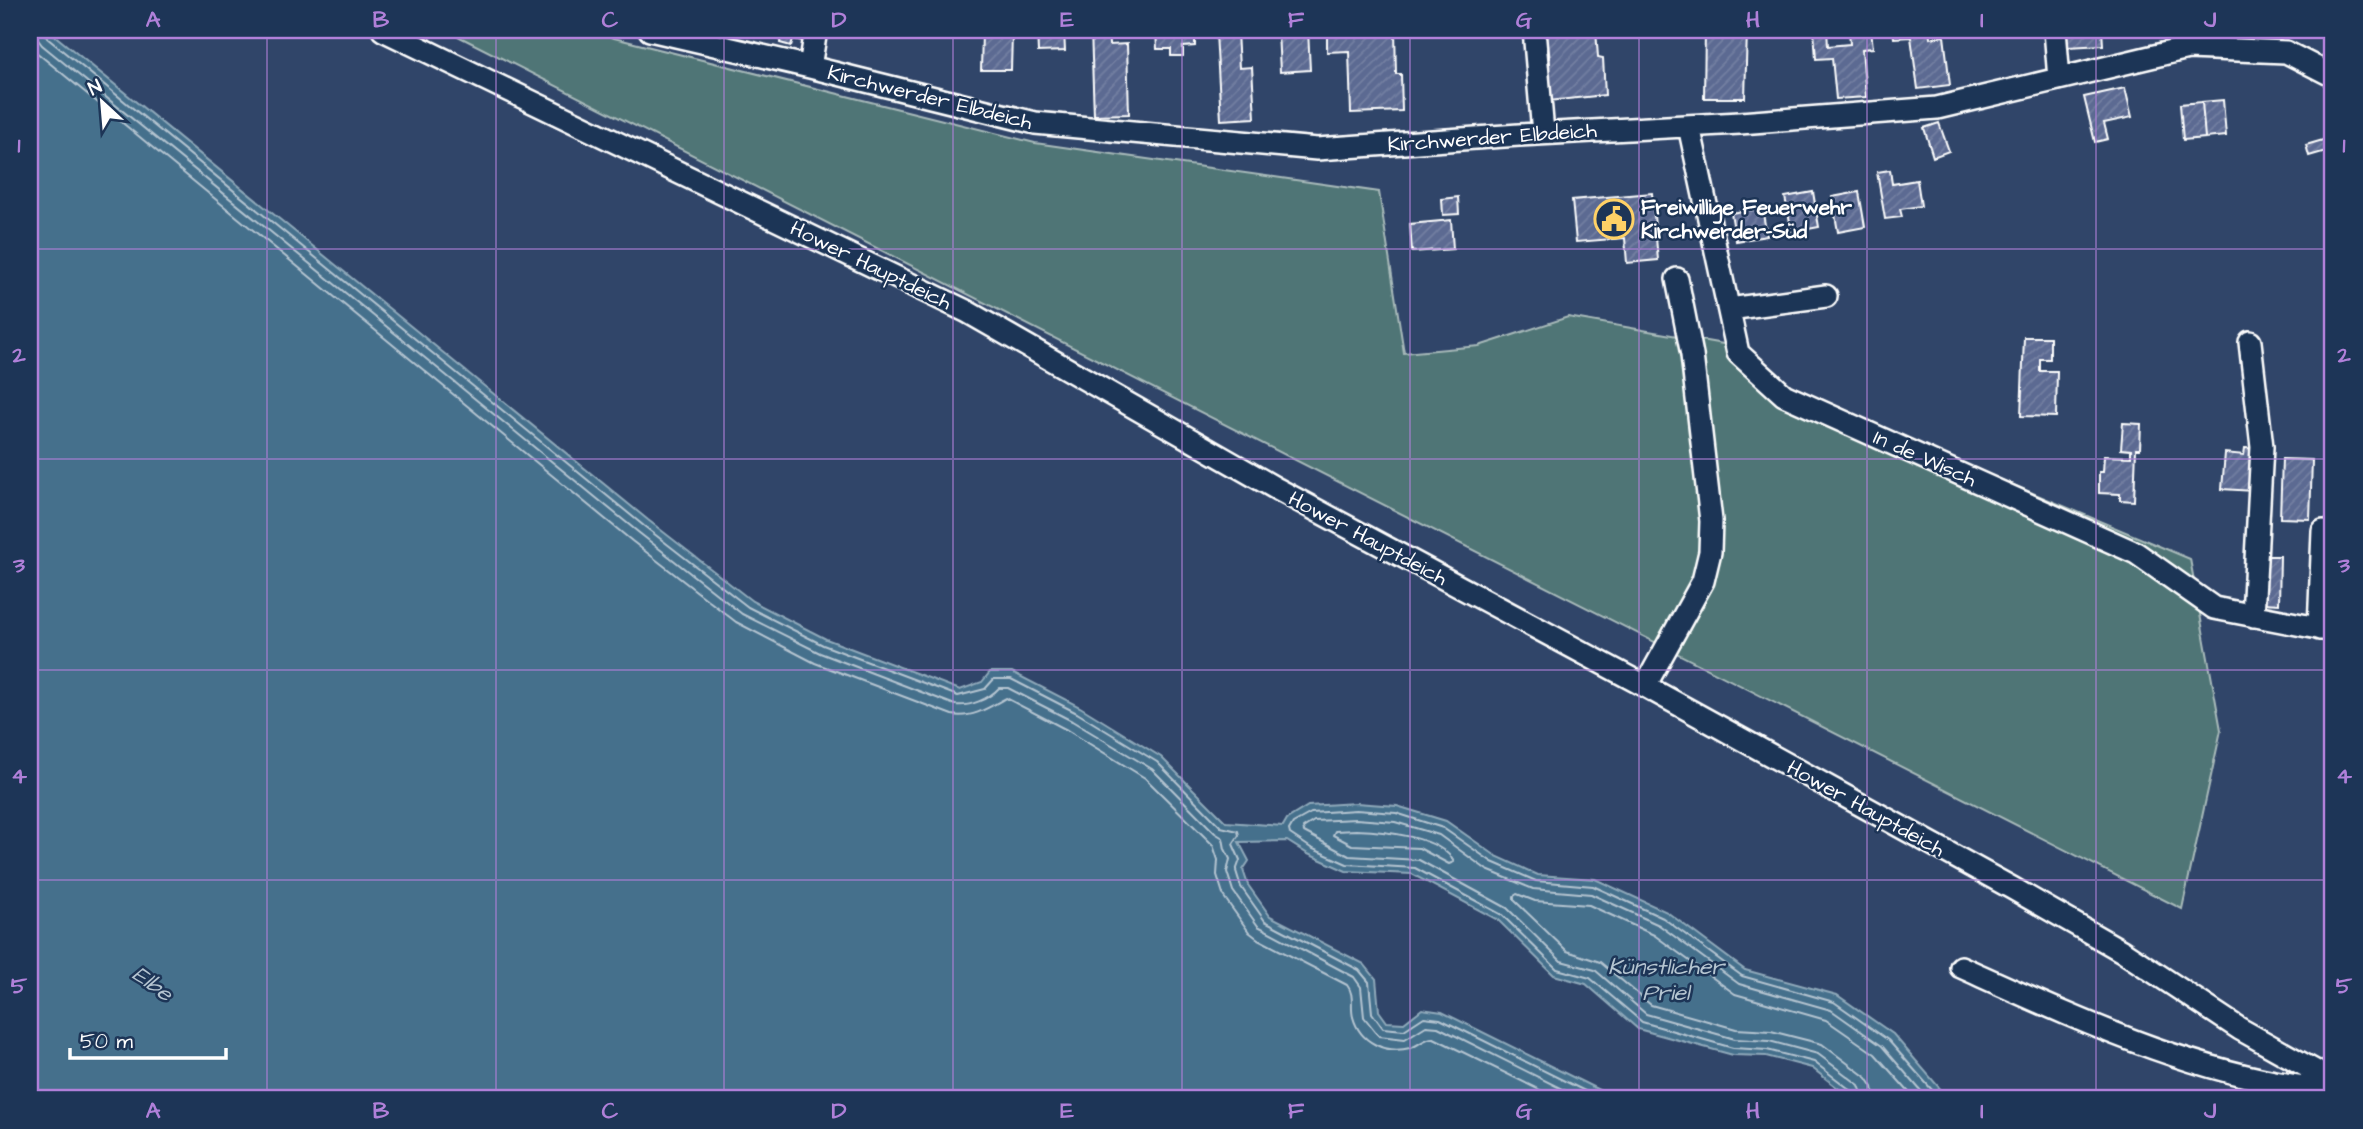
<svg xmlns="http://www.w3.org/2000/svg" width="2363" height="1129" font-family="'Architects Daughter',sans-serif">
<defs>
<pattern id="building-hatch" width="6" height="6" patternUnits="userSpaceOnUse" patternTransform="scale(1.75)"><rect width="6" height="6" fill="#5b6a92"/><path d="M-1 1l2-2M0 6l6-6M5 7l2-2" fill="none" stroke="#7480a2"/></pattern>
</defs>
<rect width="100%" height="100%" fill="#304569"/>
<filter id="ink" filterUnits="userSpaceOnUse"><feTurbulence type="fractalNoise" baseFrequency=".0143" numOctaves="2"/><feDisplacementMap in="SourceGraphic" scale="14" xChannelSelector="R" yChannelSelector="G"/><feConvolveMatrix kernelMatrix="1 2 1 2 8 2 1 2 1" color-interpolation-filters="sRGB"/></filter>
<g filter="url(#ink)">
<path fill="#507576" stroke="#a8baba" stroke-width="2" d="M446,30H582L1035,143L1379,192L1404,353L1479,346L1568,317L1729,345L1787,390L2190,559L2221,730L2182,909Z"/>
<path fill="#456f8c" stroke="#8fa9ba" stroke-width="2" d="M30,30H48L648,520L752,601L826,639L960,690L982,682L990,672H1012L1080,707L1161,757L1226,822L1283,826L1287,819L1308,806L1356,803L1397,806L1446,821L1496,856L1538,875L1595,879L1667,912L1745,970L1837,995L1893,1034L1949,1099H1852L1812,1068L1766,1056L1733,1055L1638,1029L1586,984L1554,975L1498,920L1412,874L1346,871L1308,854L1287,841L1239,842L1249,861L1243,870L1248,885L1270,916L1364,964L1376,979L1379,1011L1387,1022L1404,1023L1422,1009L1442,1012L1617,1099H30Z"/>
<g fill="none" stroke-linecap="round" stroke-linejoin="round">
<path stroke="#b5c5d1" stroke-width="2" d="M36,30V37L42,45L638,532L742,614L820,653L955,705C970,707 989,699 999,688H1008L1072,721L1152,769L1215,833L1223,838L1225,849L1230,859L1227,872L1233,891L1258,926L1354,977L1361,987L1364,1017L1379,1036L1405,1039L1426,1026L1438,1027L1582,1099
M44,30L47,38L644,526L748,607L823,645L958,696L985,689L994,679H1011L1077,713L1157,762L1221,827L1238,831L1239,835L1233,844L1240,860L1236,871L1241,887L1265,921L1359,970L1369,982L1372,1013L1383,1028L1404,1030L1424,1017L1440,1019L1601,1099
M30,47L632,541L736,622L815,663L952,715C972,719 990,707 1006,698L1067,730L1145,778L1213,845L1218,860L1217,875L1224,897L1249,932L1258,939L1347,985C1355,995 1350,1006 1353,1017C1360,1043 1386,1054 1410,1048C1419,1046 1425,1037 1434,1038L1558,1099
M1356,830C1382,831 1441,836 1454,862L1449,864L1419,848L1352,845L1333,835L1335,831Z
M1855,1099L1852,1091L1814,1062L1767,1050L1733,1048L1642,1022L1590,978L1557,969L1502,915L1415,868L1347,864L1311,848L1290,834L1289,830L1293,823L1311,813L1356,810L1396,813L1443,828L1492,862L1536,881L1593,886L1663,918L1742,976L1834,1002L1888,1040L1940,1099
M1864,1099L1859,1085L1818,1054L1769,1041L1735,1039L1646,1014L1595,970L1561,961L1507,908L1419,860L1349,856L1304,832L1303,828L1314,821L1356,819L1395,822L1439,835L1487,870L1533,889L1591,894L1659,925L1739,984L1831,1010L1882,1046L1928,1099
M1875,1099L1873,1087L1867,1078L1822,1044L1771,1031L1736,1029L1651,1005L1600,962L1567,951L1514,900V896L1517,894L1535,901L1589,905L1654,935L1735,994L1826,1020L1875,1054L1915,1099"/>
</g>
<path fill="url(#building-hatch)" stroke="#fff" stroke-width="2" d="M768,30H810L808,42L793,39L791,46L780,43L781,35L767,32Z
M888,30H925L923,37L907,34L906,39L895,37L896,31Z
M989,30H1005V34H1012L1011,70H981L982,33H989Z
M1037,30H1064L1065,51L1038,52Z
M1091,30H1108L1109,45L1127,44L1129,114L1094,115Z
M1156,30H1195V46L1183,47V56H1171V49H1157Z
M1308,30L1310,70L1280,72L1278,31Z
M1327,30H1395L1396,74H1401L1402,111L1351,113L1349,51L1327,52Z
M1547,30H1596L1598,57L1603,58L1605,95L1549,101L1545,63H1550Z
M1705,30H1747L1745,98H1704Z
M1814,30H1827L1828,46L1850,44L1849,30H1871L1873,48L1862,49L1866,97L1836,99L1832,58L1816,59Z
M1893,30H1929L1930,38L1944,36L1950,85L1918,89L1911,37L1894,38Z
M2067,30H2102L2103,45L2068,47Z
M1237,32L1239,68L1252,67L1255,118L1221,120L1216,33Z
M2125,88L2132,117L2104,123L2108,139L2095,142L2084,97Z
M2223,100L2226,136L2205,138L2202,102Z
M2202,102L2205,138L2183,140L2180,104Z
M1939,123L1949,151L1933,157L1924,128Z
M2333,137V160L2329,161L2326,151L2309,156L2306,145Z
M1890,170L1892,184L1917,180L1921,206L1900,209L1902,217L1885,219L1877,172Z
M1813,192L1819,227L1792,232L1785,197Z
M1859,192L1865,227L1838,232L1832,197Z
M1652,193L1658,260L1627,263L1625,238L1576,242L1572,200Z
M1458,197L1459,214L1443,215L1442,199Z
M1762,208L1767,236L1736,241L1731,213Z
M1451,220L1453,249L1412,252L1410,224Z
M2024,337H2050V359H2040V371H2057L2056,417L2021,416Z
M2123,423L2141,424L2140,449H2136L2134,501L2120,500V494L2099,493V472H2103L2104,456L2131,457V450L2121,449Z
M2326,437H2333V475H2329Z
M2245,448L2258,449L2254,491L2222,489L2225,453L2244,455Z
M2282,459L2312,460L2310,519L2280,518Z
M2265,556H2280L2279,604L2264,603Z"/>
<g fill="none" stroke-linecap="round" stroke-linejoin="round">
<g stroke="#fff" stroke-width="26">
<path id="minor" d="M383,30L966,311L1277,489L1645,686L2012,888L2122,951L2240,1029L2333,1081
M650,30L810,67L1035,123L1317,149L1519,135L1740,123L1937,108L2188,48L2286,52L2333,76
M1534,30L1543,133
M2055,30L2059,79
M810,67L816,30
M1689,126L1738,353L1784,395L2136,553L2214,608L2333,631
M1729,309L1826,296
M2250,342L2262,447L2253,616
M2319,629L2323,531
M1645,686L1703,581L1710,552L1711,521L1692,355L1677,279
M1961,967C2077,1019 2206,1080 2333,1090"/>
</g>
<use href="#minor" stroke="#1d3557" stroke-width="21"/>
</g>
</g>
<path fill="none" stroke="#b080d9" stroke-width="2" stroke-opacity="0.55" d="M267,30V1099M496,30V1099M724,30V1099M953,30V1099M1182,30V1099M1410,30V1099M1639,30V1099M1867,30V1099M2096,30V1099M30,249H2333M30,459H2333M30,670H2333M30,880H2333"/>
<defs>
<g id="civic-ring" transform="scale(2.0125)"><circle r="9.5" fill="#1d3557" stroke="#ffd166" stroke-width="1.5"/><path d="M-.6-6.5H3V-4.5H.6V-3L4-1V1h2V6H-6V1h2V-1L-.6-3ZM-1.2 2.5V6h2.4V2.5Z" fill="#ffd166"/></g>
</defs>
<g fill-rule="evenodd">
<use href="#civic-ring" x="1614" y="219"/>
</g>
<g text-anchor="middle" stroke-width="5" stroke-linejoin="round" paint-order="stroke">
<g font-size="21" fill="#fff" stroke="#1d3557">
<text transform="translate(930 97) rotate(14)" y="7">Kirchwerder Elbdeich</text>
<text transform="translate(1492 137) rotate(-4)" y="7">Kirchwerder Elbdeich</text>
<text transform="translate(871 265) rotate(26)" y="7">Hower Hauptdeich</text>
<text transform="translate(1925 458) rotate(24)" y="7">In de Wisch</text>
<text transform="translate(1368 538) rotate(28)" y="7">Hower Hauptdeich</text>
<text transform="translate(1866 808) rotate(29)" y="7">Hower Hauptdeich</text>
</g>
<g font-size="21" font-weight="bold" fill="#fff" stroke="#1d3557" text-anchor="start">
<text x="1641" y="214">Freiwillige Feuerwehr<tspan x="1641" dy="24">Kirchwerder-Süd</tspan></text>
</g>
<g font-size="23" font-style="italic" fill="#b5c5d1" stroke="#1d3557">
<text x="1666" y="974">Künstlicher<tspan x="1666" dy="26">Priel</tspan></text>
<text transform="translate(153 983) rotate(36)" y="8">Elbe</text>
</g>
</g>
<rect width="2363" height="1129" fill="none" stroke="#1d3557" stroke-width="77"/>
<g transform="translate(102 102) rotate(334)" stroke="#1d3557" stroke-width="5" paint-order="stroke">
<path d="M0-5L12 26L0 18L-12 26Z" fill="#ffffff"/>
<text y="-10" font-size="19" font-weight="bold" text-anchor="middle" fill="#ffffff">N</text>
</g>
<path d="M70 1048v10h156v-10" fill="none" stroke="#ffffff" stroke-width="3.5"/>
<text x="80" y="1048" font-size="21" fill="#ffffff" stroke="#1d3557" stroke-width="5" paint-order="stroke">50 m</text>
<rect x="38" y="38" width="2286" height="1052" fill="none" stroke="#b080d9" stroke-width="2.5"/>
<g font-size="23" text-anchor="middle" font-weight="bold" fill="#b080d9">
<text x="153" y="27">A</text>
<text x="381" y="27">B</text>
<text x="610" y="27">C</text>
<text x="839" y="27">D</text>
<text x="1067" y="27">E</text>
<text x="1296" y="27">F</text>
<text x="1524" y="27">G</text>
<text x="1753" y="27">H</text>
<text x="1982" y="27">I</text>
<text x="2210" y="27">J</text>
<text x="19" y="152">1</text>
<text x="2344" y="152">1</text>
<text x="19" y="362">2</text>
<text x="2344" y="362">2</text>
<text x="19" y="572">3</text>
<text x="2344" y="572">3</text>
<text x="19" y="783">4</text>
<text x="2344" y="783">4</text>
<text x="19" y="993">5</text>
<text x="2344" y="993">5</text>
<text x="153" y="1118">A</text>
<text x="381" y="1118">B</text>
<text x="610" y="1118">C</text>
<text x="839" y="1118">D</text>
<text x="1067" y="1118">E</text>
<text x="1296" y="1118">F</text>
<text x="1524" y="1118">G</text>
<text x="1753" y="1118">H</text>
<text x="1982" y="1118">I</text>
<text x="2210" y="1118">J</text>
</g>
</svg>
